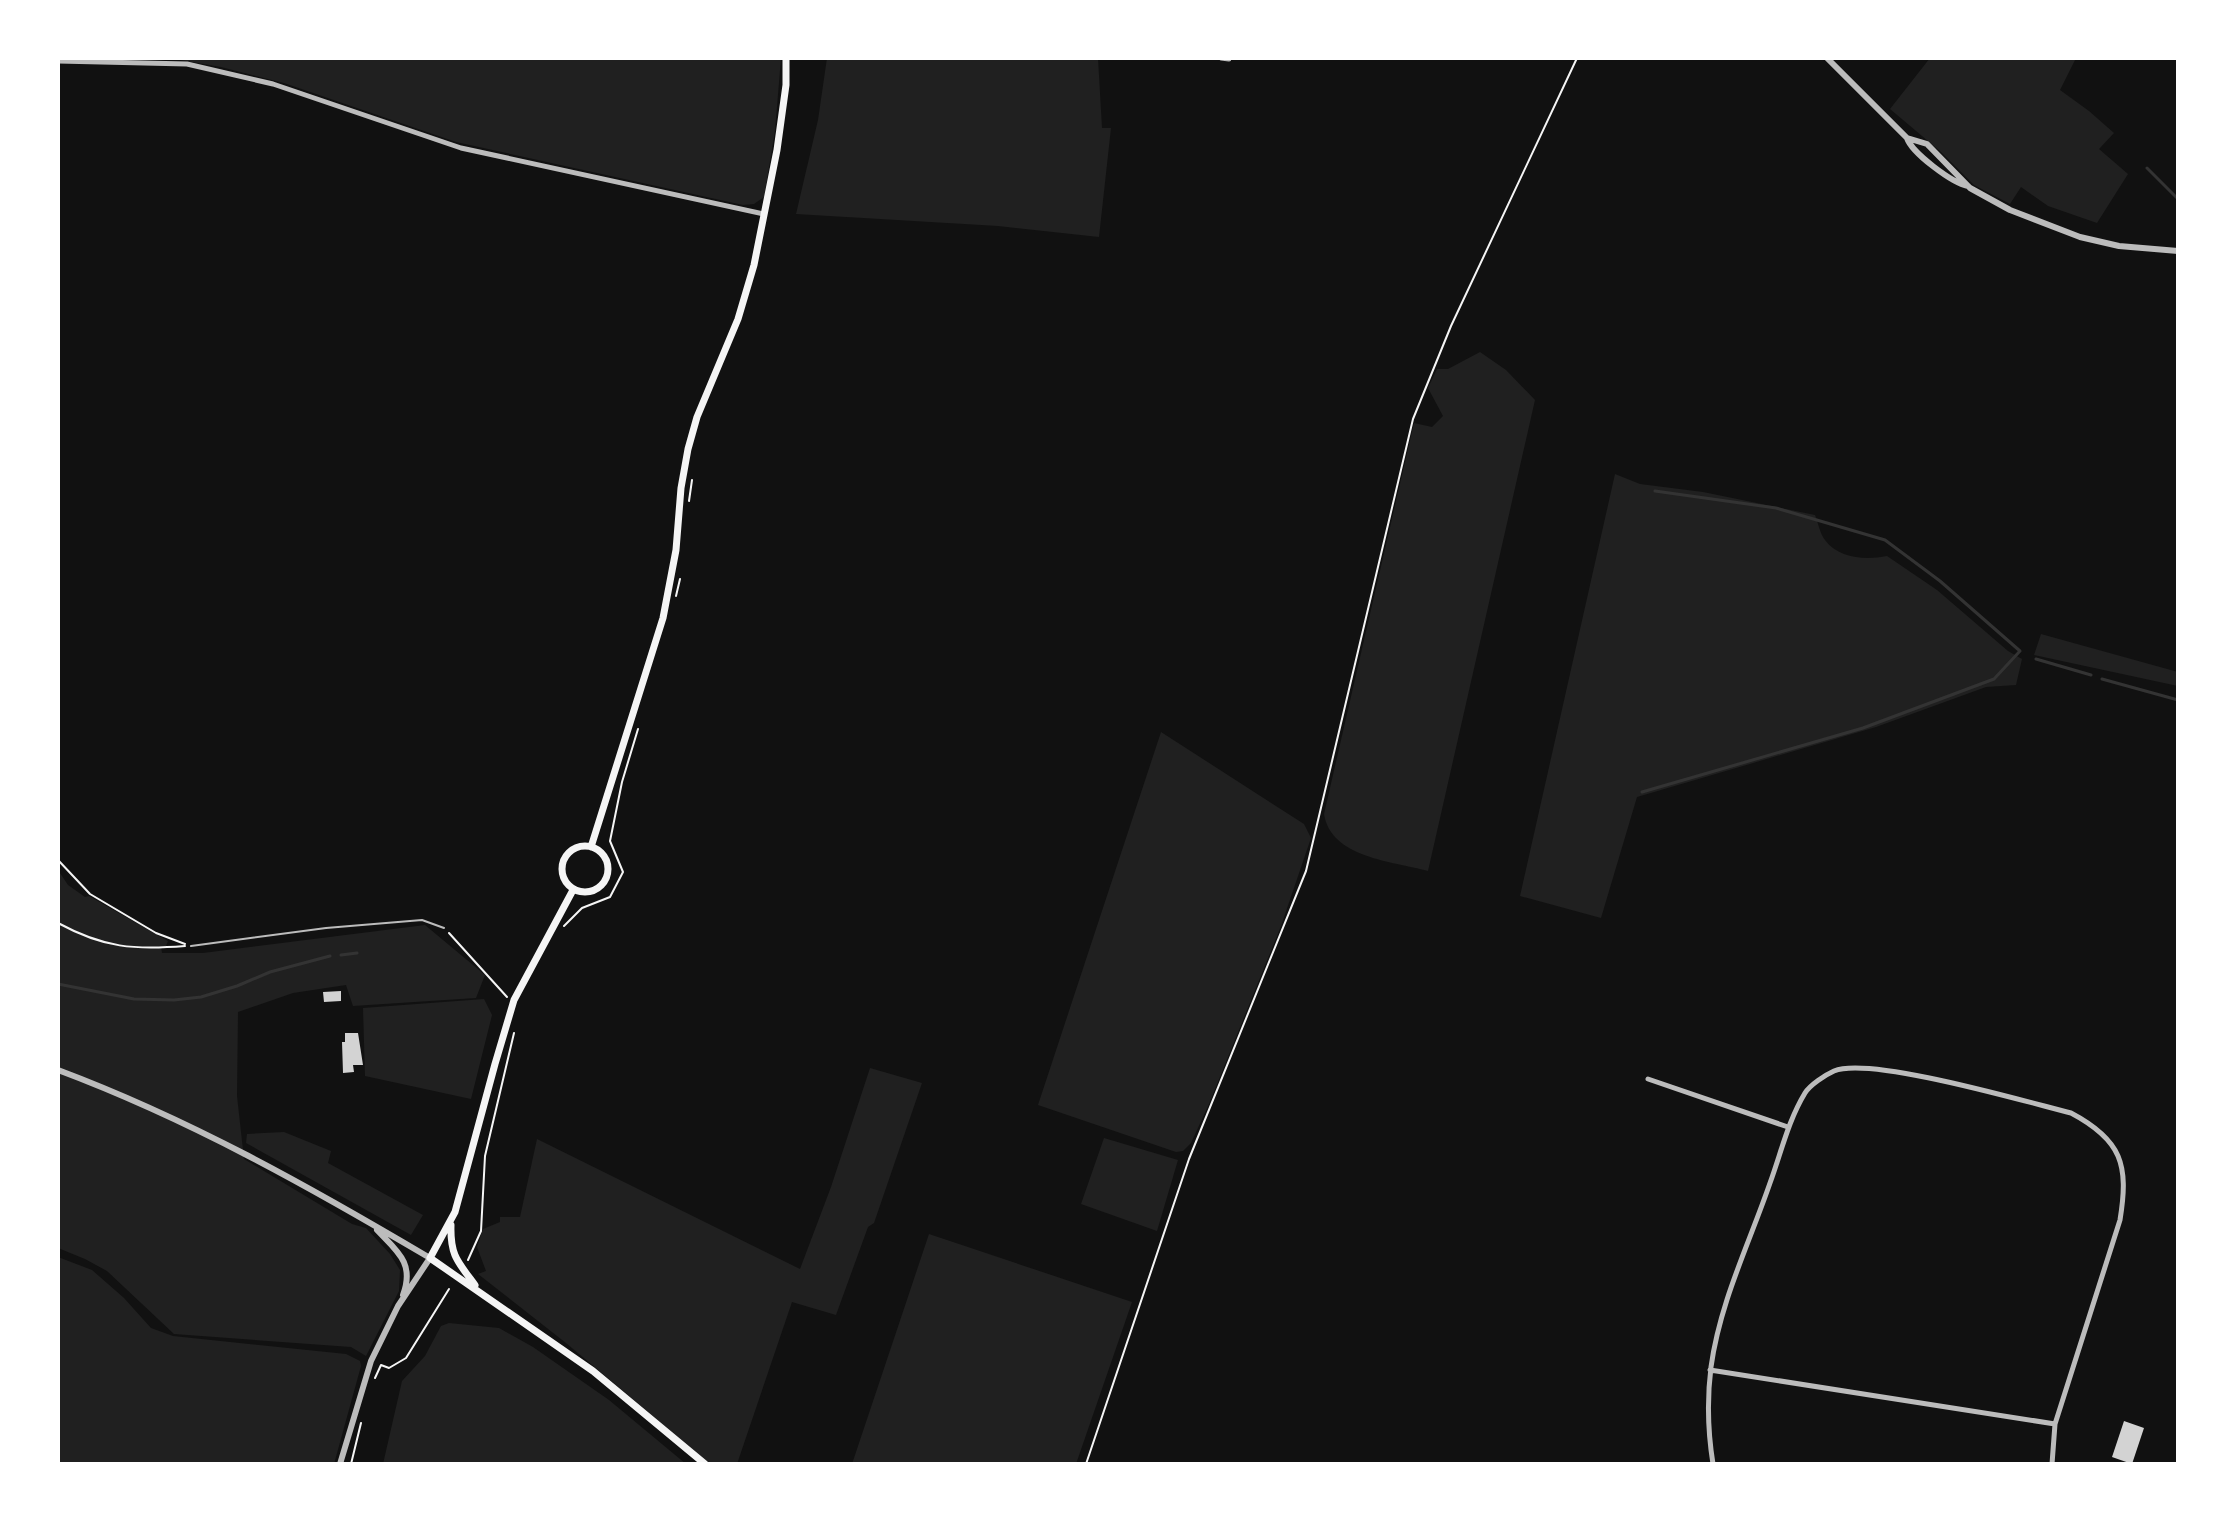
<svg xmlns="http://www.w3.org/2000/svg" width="2236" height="1522" font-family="Lato,sans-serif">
<rect width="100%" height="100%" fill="#111"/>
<path fill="#202020" d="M169,58H781L775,131L764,197L754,204L743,205L456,142L284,83L221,67Z
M827,58H1098L1102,128H1111L1099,237L998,226L796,214L818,120Z
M1930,58H2076L2060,90L2089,111L2114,133L2099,149L2128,174L2097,223L2048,206L2021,187L2010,204L1974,185L1941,152L1890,109Z
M1480,352L1506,370L1535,400L1428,871C1392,861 1331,858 1324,814L1414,423L1432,427L1443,416L1428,388L1437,369H1448Z
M1615,474L1640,484L1703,492L1815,515C1818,522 1820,534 1825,540C1839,559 1866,560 1887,556L1937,590L2008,651L2022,659L2016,685L1986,687L1876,727L1637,797L1601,918L1520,896Z
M2041,634L2178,672V686L2034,655Z
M1161,732L1304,824L1311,838L1281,926L1209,1104L1191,1143L1183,1151L1176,1152L1038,1105Z
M58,870L68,885L85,897L89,896L168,941L166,946L161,947L162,953H203L425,925L485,975L476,998L353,1006L346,985L293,993L238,1012L237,1096L244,1159L352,1224L366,1228L390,1254L400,1270L399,1291L366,1356L351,1347L174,1334L107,1271L85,1259L58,1248Z
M484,999L492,1015L471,1099L365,1076L363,1008Z
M870,1068L922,1083L874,1223L868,1227L836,1315L792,1302L737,1464H710L566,1343L478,1274L486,1271L477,1247L483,1229L500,1222V1217H520L537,1139L800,1269L831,1187Z
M284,1132L331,1151L328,1163L423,1215L411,1235L246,1143L247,1134Z
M1104,1138L1178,1160L1157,1231L1081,1204Z
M929,1234L1132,1302L1076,1464H852Z
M58,1257L92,1270L124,1298L151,1328L173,1336L346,1354L360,1361L361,1366L334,1464H58Z
M449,1323L499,1328L533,1347L609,1400L686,1464H383L402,1381L425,1356L441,1326Z"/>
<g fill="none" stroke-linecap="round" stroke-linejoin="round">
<path stroke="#333" stroke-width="3" d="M2147,168L2178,199
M2036,659L2091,675
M2102,679L2178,700
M1642,792L1863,728L1994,679L2020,651L1940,581L1885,540L1776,508L1655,491
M341,955L357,953
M58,984L134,999L174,1000L201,997L237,986L270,972L330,956"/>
</g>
<path fill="#d3d3d3" d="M341,991V1001L324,1002L323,992Z
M345,1033H358L363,1065H353L354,1072L343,1073L342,1042H345Z
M2124,1421L2144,1428L2132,1464L2112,1457Z"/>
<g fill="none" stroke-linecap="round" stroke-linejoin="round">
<path stroke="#f5f5f5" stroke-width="2" d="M689,501L692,480
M676,596L680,579
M58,860L90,894L156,933L185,944
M58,923C104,948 134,950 185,946
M564,926L582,908L610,897L623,872L610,841L622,782L638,729
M449,933L507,997
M468,1260L481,1231L485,1156L514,1033
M375,1378L381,1365L389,1368L406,1358L449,1289
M351,1464L361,1423
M1086,1464L1189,1159L1306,871L1413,419L1451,326L1577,58"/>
<path stroke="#bcbcbc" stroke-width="2" d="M191,946L326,928L422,920L444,928"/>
<path stroke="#bcbcbc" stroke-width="5" d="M1221,58L1229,59
M58,61L187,64L273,84L461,148L764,214
M1648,1079L1788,1127
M1710,1370L2055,1424
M1713,1464C1708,1433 1707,1399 1711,1367C1720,1302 1749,1244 1770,1183C1781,1153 1788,1121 1805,1093C1810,1085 1825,1075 1834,1071C1870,1056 2027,1102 2071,1113C2122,1140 2129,1165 2120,1220L2055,1424L2052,1464"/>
<path stroke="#bcbcbc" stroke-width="6" d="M1827,58L1907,138L1927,144L1970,188L2010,210L2080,237L2119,246L2178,251
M1907,138C1912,153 1952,183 1968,186
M58,1070C189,1119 310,1187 430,1258L398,1306L371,1361L340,1464
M377,1230C397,1251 415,1263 403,1295"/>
<path stroke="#f5f5f5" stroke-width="7" d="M562 869a23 23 0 1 1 46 0a23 23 0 1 1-46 0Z
M591,847L663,618L676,550L681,488L688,449L697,417L738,319L754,265L777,150L786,85V58
M573,890L514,1000L495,1064L455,1212L430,1258L593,1371L705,1464
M451,1225C450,1256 458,1262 475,1285"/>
</g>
<rect width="2236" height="1522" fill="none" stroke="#ffffff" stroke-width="120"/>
</svg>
